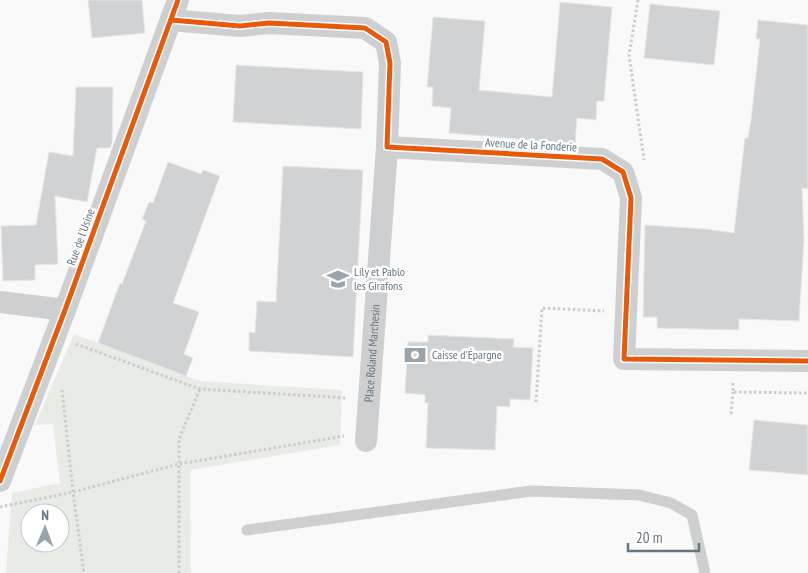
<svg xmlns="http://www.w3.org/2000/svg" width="808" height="573" font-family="'PT Sans Narrow',sans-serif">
<rect width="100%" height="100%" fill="#f9f9f9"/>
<path fill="#e8ebe6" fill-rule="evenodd" d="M74,334L200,381L342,390L340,445L190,470L191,573H6L12,493L60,483L53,424L35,425ZM30,513H60V543H30Z"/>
<path fill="#d0d2d3" stroke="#e8e8e8" d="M88,0H142L145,33L92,38Z
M560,2L612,7L604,101H597L596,120L577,118L575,144L449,133L451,108L432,106L433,87H427L433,17L485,21L479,90L552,97Z
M650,4L720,11L714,65L644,58Z
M758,20L808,25V189L802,188L804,240L799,321L739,319V330L657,328V317H643L645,225L705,229L734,233L745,138H748L751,120L760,39H756Z
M236,65L363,72L361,129L233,122Z
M76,87H113L112,144L110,148H97L87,202L55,196L58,264L35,265V280L3,281L1,226L36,225L49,152L73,156Z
M168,162L201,174L203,170L220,176L173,303L199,312L184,354L193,358L186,376L98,343L120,283L122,284L146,221L142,219L149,202L153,203Z
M283,166L363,170L353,357L249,351V332L255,333L257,301L276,302Z
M428,335L514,339L513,347L533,348L530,400L510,399V407L497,406L495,450L426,448L428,403H425V395L405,393L408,342H428Z
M754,420L808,425V475L749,470Z"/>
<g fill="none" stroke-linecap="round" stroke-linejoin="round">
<path stroke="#cbcccd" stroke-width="3" stroke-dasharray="2.5 2.5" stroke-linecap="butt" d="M638,0L629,55L644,160
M76,344L200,389L347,398
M733,383V392L808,393
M62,390L73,492L84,573
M536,402L542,308L604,311
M731,414L733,392
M0,507L73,492L179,464L344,436
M179,573V439L200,389"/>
<path stroke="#cecfd0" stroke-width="11" d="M247,530L531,491L639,495L671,503L692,515L705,573"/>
<g stroke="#cecfd0" stroke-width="22">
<path d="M171,20L240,26L269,23L365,28L386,42L390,63L387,147L602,159L623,172L631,198L624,359L808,361"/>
<path d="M0,302L65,310"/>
<path id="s1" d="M366,441L387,147"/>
<path d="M0,481L65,310L178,0"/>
</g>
<g stroke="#fff" stroke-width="8">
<path id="cycleway" d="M171,20L240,26L269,23L365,28L386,42L390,63L387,147L602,159L623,172L631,198L624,359L808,361
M0,481L65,310L178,0"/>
</g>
<use href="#cycleway" stroke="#e8590c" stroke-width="5"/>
</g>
<defs>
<g id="school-bare" transform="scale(1.725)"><path d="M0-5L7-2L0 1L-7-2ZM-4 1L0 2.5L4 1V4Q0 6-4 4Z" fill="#99a4ac" stroke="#fff" stroke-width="2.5" paint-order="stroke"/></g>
<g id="bank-bare" transform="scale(1.725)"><path d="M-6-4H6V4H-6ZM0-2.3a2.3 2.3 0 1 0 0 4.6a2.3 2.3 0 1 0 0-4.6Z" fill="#99a4ac" stroke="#fff" stroke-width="2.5" paint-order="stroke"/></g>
</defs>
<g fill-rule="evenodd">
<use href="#school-bare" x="338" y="279"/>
<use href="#bank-bare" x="415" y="355"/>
</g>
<g text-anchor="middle" stroke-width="5" stroke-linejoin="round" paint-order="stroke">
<g font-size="12" fill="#657683" stroke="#fff">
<text transform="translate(531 145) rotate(3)" y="4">Avenue de la Fonderie</text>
<text transform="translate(81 237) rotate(-70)" y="4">Rue de l'Usine</text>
<text dy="4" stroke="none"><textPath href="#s1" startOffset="88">Place Roland Marchesin</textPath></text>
</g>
<g font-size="12" fill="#657683" stroke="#fff" text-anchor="start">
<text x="354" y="276">Lily et Pablo<tspan x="354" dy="14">les Girafons</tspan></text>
<text x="432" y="359">Caisse d'Épargne</text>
</g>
</g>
<g transform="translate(45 528) rotate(1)"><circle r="24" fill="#ffffff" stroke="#c1c8cd"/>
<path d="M0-4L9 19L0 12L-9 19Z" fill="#99a4ac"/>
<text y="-8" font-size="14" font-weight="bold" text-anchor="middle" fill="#657683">N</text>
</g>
<path d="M628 543v8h71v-8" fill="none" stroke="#657683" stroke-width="2.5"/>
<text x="636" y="543" font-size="15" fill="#657683" stroke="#ffffff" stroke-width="4" paint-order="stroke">20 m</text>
</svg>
